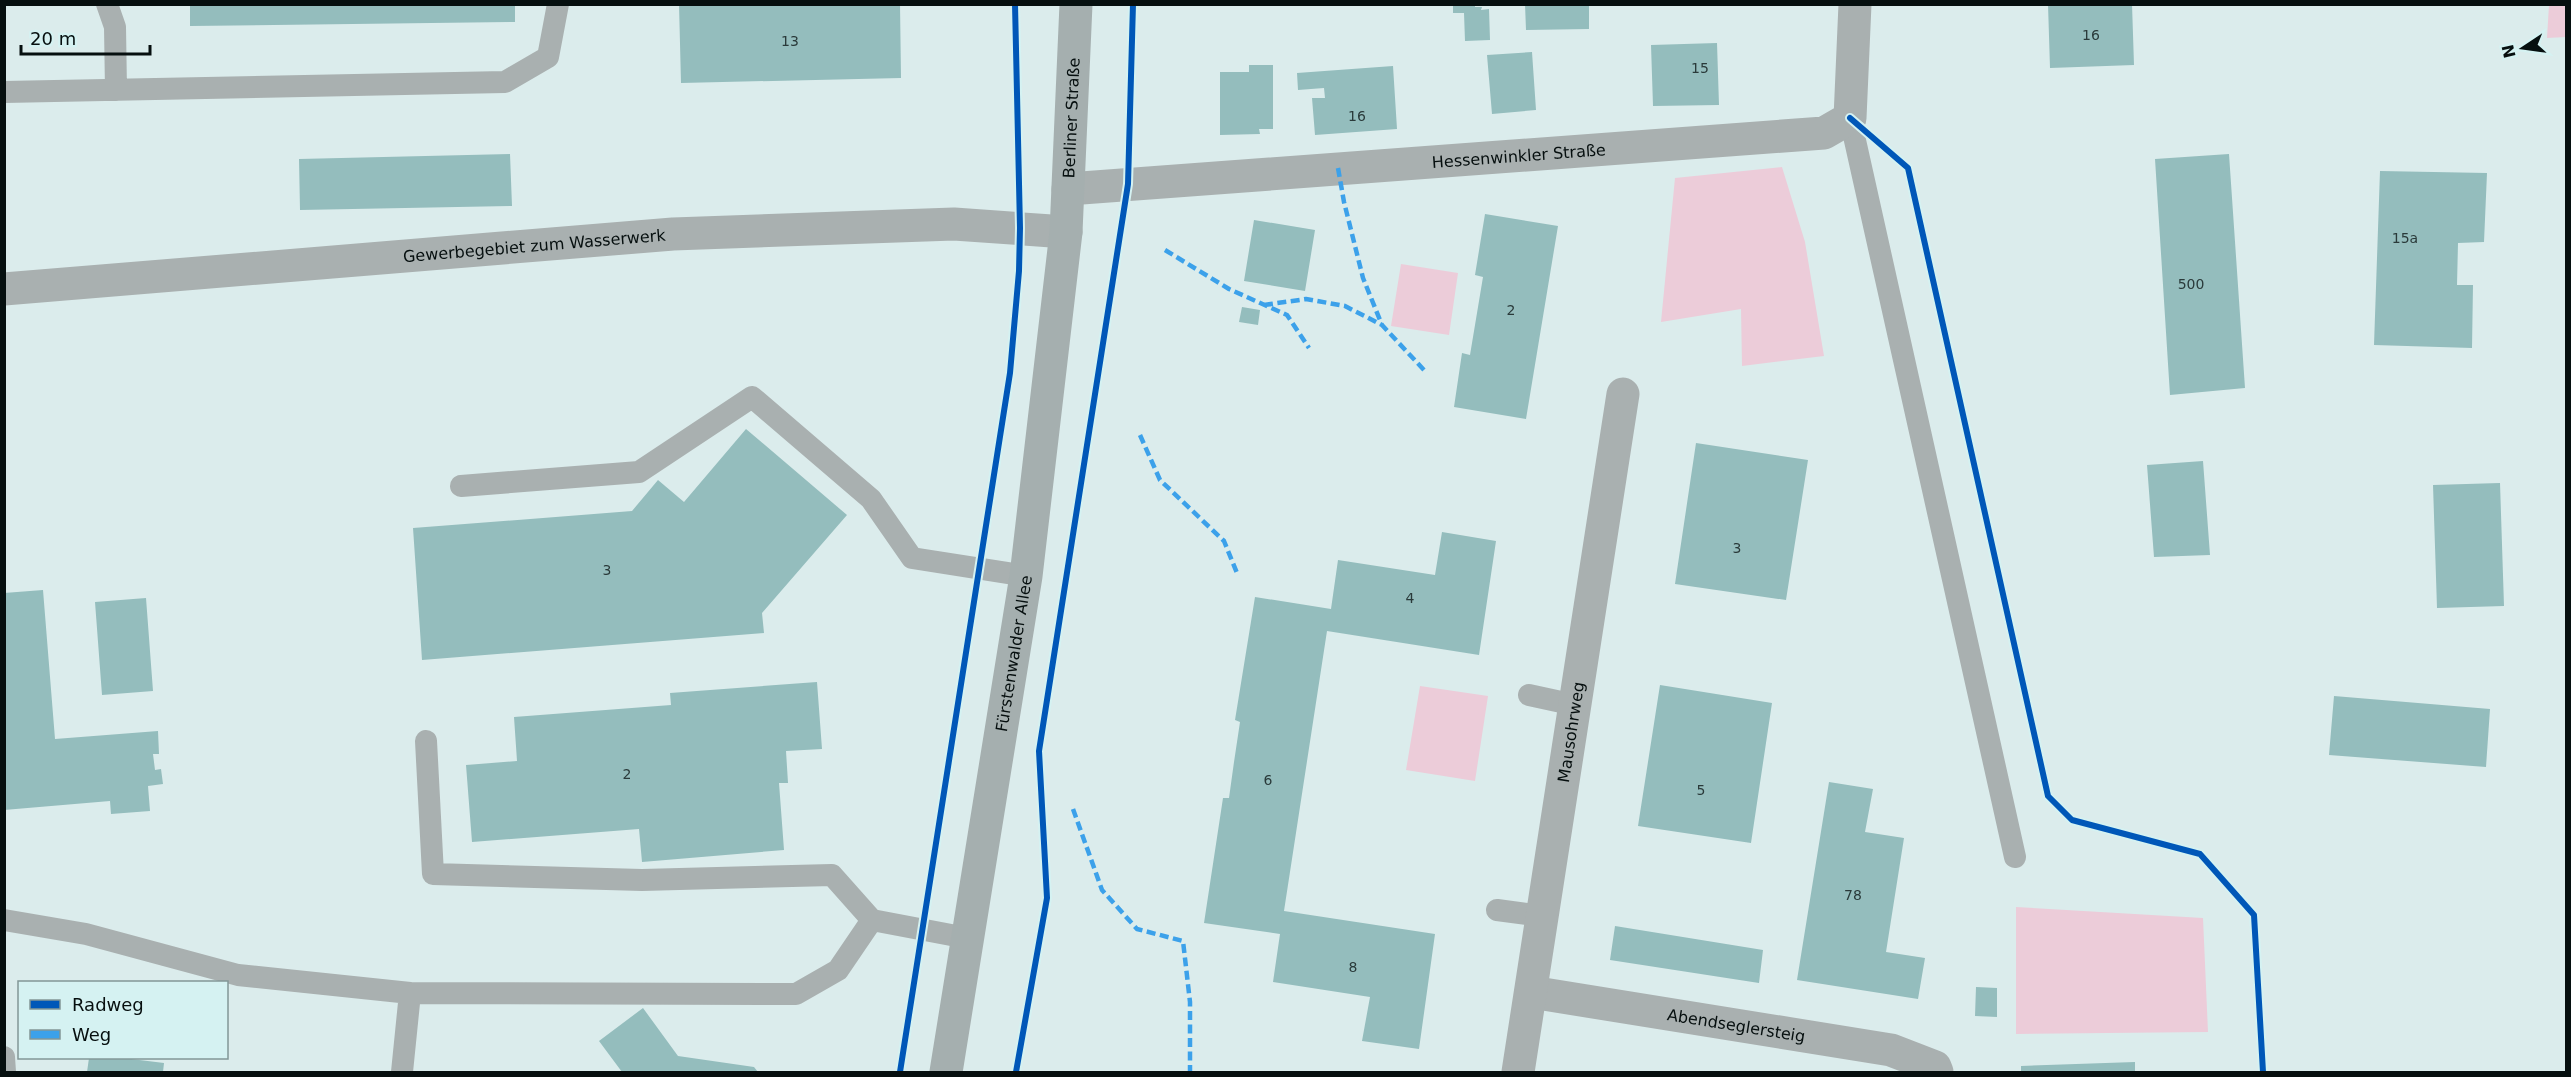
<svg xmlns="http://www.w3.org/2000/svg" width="2571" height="1077" viewBox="0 0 2571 1077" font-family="'DejaVu Sans',sans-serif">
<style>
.green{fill:#ecccd9}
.building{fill:#94bdbd}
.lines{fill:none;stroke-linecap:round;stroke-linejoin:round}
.service{stroke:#a9b0b0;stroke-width:22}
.minor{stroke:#a9b0b0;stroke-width:33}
.secondary{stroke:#a5afaf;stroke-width:33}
.quiet{stroke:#3ca1ea;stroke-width:4.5;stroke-dasharray:9 4.5;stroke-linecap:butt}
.cycleway-casing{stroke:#d5f2f2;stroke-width:10}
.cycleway{stroke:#0057b8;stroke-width:6}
.labels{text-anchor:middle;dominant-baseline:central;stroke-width:4.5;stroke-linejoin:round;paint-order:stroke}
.number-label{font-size:14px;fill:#2a3a3a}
.street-label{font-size:16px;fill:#060f0f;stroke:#d5f2f2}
</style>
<rect width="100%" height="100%" fill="#dbecec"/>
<path class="green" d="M 2549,5 L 2566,5 L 2566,37 L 2547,38 Z
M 1782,167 L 1805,242 L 1824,356 L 1742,366 L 1741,309 L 1661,322 L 1675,178 Z
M 1401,264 L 1458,273 L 1449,335 L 1391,326 Z
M 1420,686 L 1488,696 L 1475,781 L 1406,770 Z
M 2016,907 L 2203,918 L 2208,1032 L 2016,1034 Z"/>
<path class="building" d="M 190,4 L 515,4 L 515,22 L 190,26 Z
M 679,4 L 900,4 L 901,78 L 681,83 Z
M 1453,4 L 1475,4 L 1475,7 L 1482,7 L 1481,10 L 1489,9 L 1490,40 L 1465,41 L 1464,13 L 1453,13 Z
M 1525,4 L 1589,4 L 1589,29 L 1526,30 Z
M 2048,4 L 2132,4 L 2134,65 L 2050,68 Z
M 1717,43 L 1719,105 L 1653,106 L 1651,45 Z
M 1532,52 L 1536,110 L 1492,114 L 1487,55 Z
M 1249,65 L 1273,65 L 1273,129 L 1259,129 L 1260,134 L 1220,135 L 1220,72 L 1249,72 Z
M 1393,66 L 1397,129 L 1315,135 L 1312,98 L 1325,98 L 1324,88 L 1298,90 L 1297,73 Z
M 510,154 L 512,206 L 300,210 L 299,159 Z
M 2229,154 L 2245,388 L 2170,395 L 2155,159 Z
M 2380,171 L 2487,173 L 2484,242 L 2458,243 L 2457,285 L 2473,285 L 2472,348 L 2374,345 Z
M 1485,214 L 1558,226 L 1526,419 L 1454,407 L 1462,353 L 1470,355 L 1483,277 L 1475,275 Z
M 1254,220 L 1315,230 L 1305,291 L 1244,281 Z
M 1242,307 L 1260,310 L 1258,325 L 1239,322 Z
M 746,429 L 847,515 L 762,613 L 764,633 L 422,660 L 413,528 L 632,511 L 658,480 L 684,502 Z
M 1696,443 L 1808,460 L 1786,600 L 1675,584 Z
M 2203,461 L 2210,555 L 2154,557 L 2147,465 Z
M 2500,483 L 2504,606 L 2437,608 L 2433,485 Z
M 1442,532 L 1496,541 L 1479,655 L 1327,631 L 1284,911 L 1435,934 L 1419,1049 L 1362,1041 L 1370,997 L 1273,982 L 1280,934 L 1204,923 L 1223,798 L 1229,798 L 1234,762 L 1240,722 L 1235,720 L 1255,597 L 1331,609 L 1338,560 L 1435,575 Z
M 43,590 L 55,739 L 158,731 L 159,754 L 153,754 L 155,770 L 161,769 L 163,784 L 148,786 L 150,811 L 111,814 L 110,801 L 4,810 L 4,593 Z
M 146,598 L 153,691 L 102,695 L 95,602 Z
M 817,682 L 822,749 L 786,751 L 788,783 L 779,783 L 784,850 L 642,862 L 639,829 L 472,842 L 466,765 L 517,761 L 514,717 L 671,705 L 670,693 Z
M 1660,685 L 1772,703 L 1751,843 L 1638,826 Z
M 2334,696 L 2490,709 L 2486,767 L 2329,755 Z
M 1829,782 L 1873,789 L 1865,832 L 1904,838 L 1886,952 L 1925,958 L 1918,999 L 1797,980 Z
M 1615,926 L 1763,950 L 1759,983 L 1610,960 Z
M 1976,987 L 1997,988 L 1997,1017 L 1975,1016 Z
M 643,1008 L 678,1056 L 754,1067 L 758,1072 L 622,1072 L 599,1041 Z
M 89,1058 L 123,1058 L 164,1063 L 163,1072 L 87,1072 Z
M 2135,1062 L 2135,1072 L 2021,1072 L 2021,1066 Z"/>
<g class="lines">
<path class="service" d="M 107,4 L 115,27 L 116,90
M 4,92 L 505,82 L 548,57 L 558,4
M 1850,118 L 2015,857
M 461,486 L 639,472 L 752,397 L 871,499 L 912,558 L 1026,576
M 1529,695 L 1575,705
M 426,741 L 433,874 L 642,880 L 832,875 L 872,920
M 1497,910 L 1542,916
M 4,920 L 86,934 L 238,975 L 410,993
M 4,1057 L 5,1072
M 402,1072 L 410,993 L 796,994 L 838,970 L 872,920 L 967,938"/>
<g class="minor">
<path id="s1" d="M 1068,189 L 1824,133 L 1850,118 L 1855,4"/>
<path id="s2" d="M 4,289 L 673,234 L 954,224 L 1066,232"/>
<path id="s3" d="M 1531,992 L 1891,1050 L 1935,1067 L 1937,1072"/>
<path id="s4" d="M 1518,1072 L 1623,394"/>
</g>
<path class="secondary" id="s5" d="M 946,1072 L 1026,576 L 1066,232 L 1076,4"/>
<path class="quiet" d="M 1338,168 L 1344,202 L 1363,278 L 1382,325 L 1424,370
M 1165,250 L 1229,289 L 1287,315 L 1309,348
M 1264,305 L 1306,299 L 1345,306 L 1382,325
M 1140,435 L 1160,480 L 1224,541 L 1237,573
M 1073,809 L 1102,890 L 1137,929 L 1183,941 L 1190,1002 L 1190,1072"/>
<g class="cycleway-casing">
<path id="cycleway" d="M 1850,118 L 1908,168 L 2048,796 L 2072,820 L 2200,854 L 2254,915 L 2263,1072
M 900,1072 L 1010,373 L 1019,271 L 1020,228 L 1015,4
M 1016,1072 L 1047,898 L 1039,751 L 1128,184 L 1133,4"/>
</g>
<use href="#cycleway" class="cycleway"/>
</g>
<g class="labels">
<g class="number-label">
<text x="2091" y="35">16</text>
<text x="790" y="41">13</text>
<text x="1700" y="68">15</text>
<text x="1357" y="116">16</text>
<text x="2405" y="238">15a</text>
<text x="2191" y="284">500</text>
<text x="1511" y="310">2</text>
<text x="1737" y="548">3</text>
<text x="607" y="570">3</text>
<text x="1410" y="598">4</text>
<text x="627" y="774">2</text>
<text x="1268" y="780">6</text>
<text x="1701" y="790">5</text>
<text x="1853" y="895">78</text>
<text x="1353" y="967">8</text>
</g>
<g class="street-label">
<text stroke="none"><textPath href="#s5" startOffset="963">Berliner Straße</textPath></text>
<text stroke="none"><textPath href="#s1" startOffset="452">Hessenwinkler Straße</textPath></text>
<text stroke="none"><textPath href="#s2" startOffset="532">Gewerbegebiet zum Wasserwerk</textPath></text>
<text stroke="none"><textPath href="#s5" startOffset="424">Fürstenwalder Allee</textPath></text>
<text stroke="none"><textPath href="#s4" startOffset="344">Mausohrweg</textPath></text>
<text stroke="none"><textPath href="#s3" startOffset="208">Abendseglersteig</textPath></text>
</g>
</g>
<rect width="2571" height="1077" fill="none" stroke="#060f0f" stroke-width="12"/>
<rect x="18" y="981" width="210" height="78" fill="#d5f2f2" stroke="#829797" stroke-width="1.5"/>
<rect x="30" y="1000" width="30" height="9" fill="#0057b8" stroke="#829797" stroke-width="1.5"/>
<text x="72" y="1011" font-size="18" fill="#060f0f">Radweg</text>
<rect x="30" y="1030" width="30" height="9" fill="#3ca1ea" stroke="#829797" stroke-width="1.5"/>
<text x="72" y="1041" font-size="18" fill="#060f0f">Weg</text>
<g transform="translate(2523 48) rotate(257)" stroke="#d5f2f2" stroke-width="4.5" paint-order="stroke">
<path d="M0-4.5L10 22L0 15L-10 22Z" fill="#060f0f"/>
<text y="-9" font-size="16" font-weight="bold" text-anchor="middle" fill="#060f0f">N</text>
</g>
<path d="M21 45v9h129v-9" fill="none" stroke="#060f0f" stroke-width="3"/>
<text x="30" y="45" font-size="18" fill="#060f0f" stroke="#d5f2f2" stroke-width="4.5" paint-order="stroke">20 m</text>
</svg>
